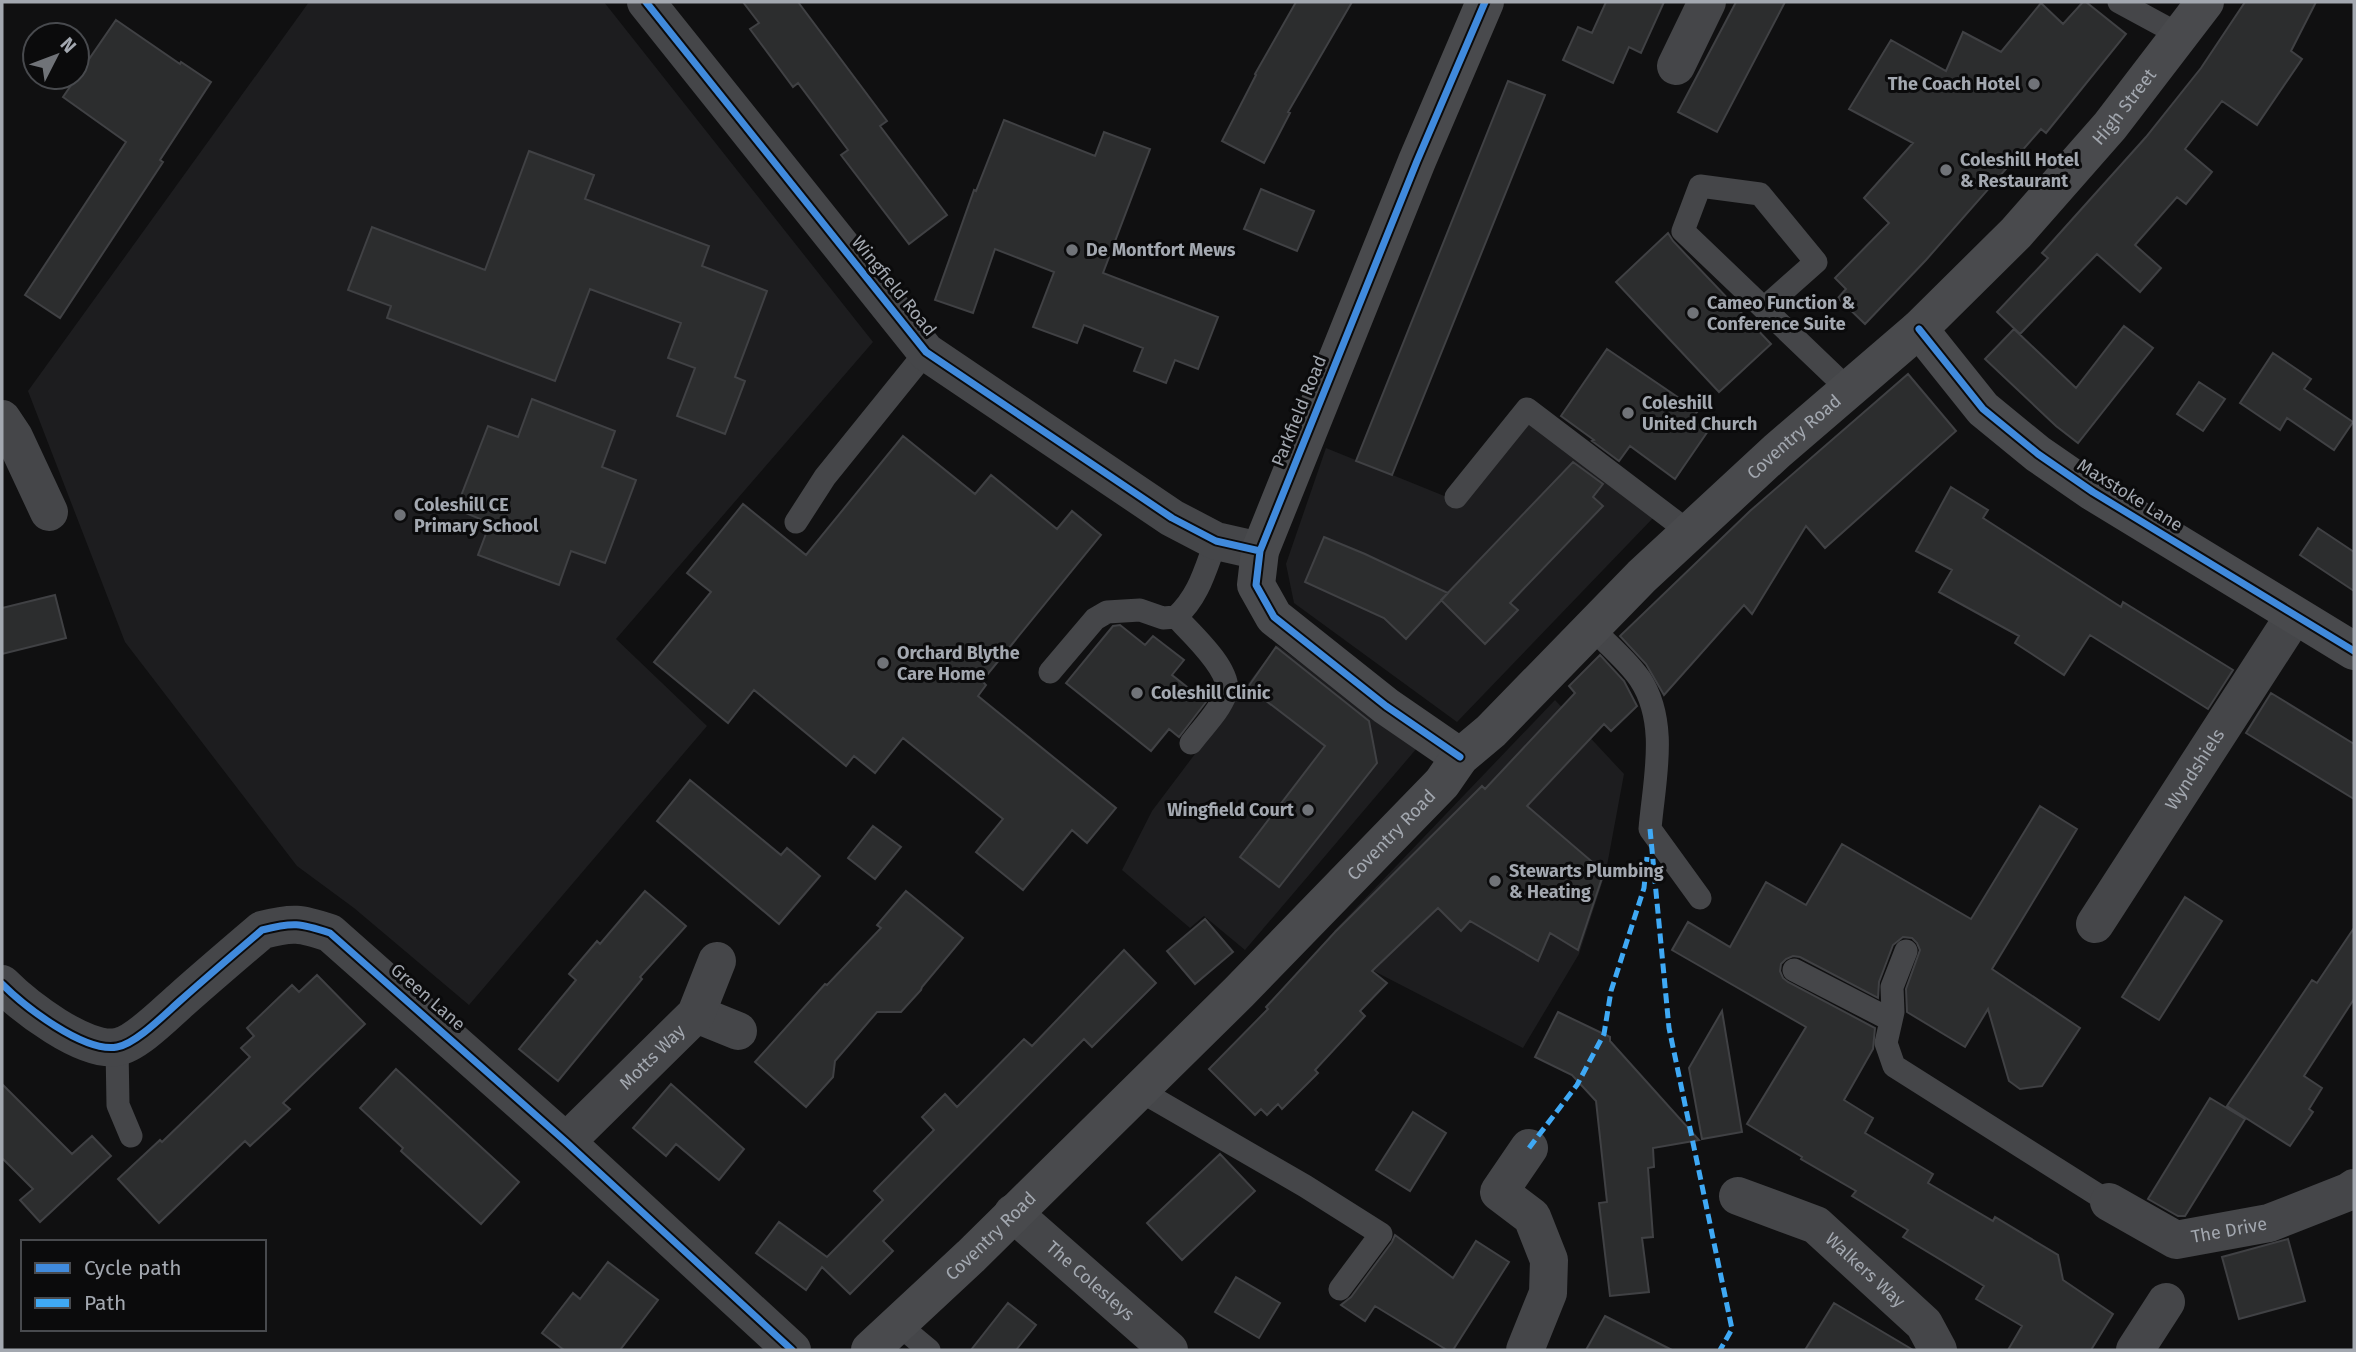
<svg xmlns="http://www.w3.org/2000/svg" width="2356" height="1352" viewBox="0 0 2356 1352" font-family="'Fira Sans',sans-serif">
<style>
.built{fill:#1d1d1f}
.building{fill:#2c2d2e;stroke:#404144;stroke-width:2}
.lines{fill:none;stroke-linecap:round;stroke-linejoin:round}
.lane{stroke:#454649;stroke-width:23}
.street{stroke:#454649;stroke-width:38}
.secondary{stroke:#494a4d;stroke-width:38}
.quiet{stroke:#3fa9f5;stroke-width:5;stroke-dasharray:10 5;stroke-linecap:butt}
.cycleway-casing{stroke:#0b0b0c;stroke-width:11}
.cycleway{stroke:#408adc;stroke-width:7}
.poi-dot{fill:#707378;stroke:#0b0b0c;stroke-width:2.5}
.labels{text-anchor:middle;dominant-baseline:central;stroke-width:6;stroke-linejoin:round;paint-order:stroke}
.poi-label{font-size:18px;font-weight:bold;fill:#a3a8b0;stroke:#0b0b0c;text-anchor:start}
.street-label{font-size:18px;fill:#a3a8b0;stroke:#0b0b0c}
</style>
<rect width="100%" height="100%" fill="#101011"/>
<path class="built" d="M 309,2 L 604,2 L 873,342 L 616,639 L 707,726 L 469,1005 L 354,908 L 297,866 L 125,642 L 28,391 Z
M 1517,413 L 1653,518 L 1457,722 L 1294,603 L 1286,564 L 1326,448 L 1464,504 Z
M 1277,645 L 1417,748 L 1245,950 L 1204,916 L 1190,928 L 1122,870 L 1152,811 Z
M 1555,700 L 1624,774 L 1606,871 L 1579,954 L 1523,1048 L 1372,970 L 1334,931 Z"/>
<path class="building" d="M 743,2 L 798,2 L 887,121 L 880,126 L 947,215 L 909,244 L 841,155 L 848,150 L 798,83 L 793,87 L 750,29 L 759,23 Z
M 1296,2 L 1352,2 L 1288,112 L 1290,113 L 1264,163 L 1222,141 L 1256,75 L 1255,74 Z
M 1606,2 L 1664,2 L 1641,53 L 1629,47 L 1613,83 L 1563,60 L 1578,27 L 1592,33 Z
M 1736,2 L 1785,2 L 1717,132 L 1678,112 Z
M 2083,2 L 2086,2 L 2126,34 L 2046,133 L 2041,129 L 1926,260 L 1865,324 L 1838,298 L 1846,289 L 1835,278 L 1889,223 L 1864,198 L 1913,143 L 1849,109 L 1891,40 L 1946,71 L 1963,32 L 2001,52 L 2041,3 L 2063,24 Z
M 2245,2 L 2316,2 L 2291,51 L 2302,59 L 2257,125 L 2222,101 L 2185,149 L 2212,172 L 2186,204 L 2177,197 L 2135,245 L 2161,268 L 2140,292 L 2097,254 L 2020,334 L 1997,312 L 2048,258 L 2042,253 L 2146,137 L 2201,68 Z
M 116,20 L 180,64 L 181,62 L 211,82 L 160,160 L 163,162 L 60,318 L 25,295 L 126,142 L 63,97 Z
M 1508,81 L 1545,95 L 1392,475 L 1356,461 Z
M 1004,120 L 1095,156 L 1104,132 L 1150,149 L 1103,273 L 1218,317 L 1198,369 L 1175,360 L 1166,383 L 1134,371 L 1143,348 L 1084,325 L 1077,343 L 1033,327 L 1054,272 L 995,249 L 973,313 L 935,300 L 974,190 L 976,191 Z
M 529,151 L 594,175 L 585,199 L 709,246 L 702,266 L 767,291 L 735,377 L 745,381 L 725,434 L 677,416 L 695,368 L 668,358 L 681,323 L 590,289 L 555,381 L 387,318 L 391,306 L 348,290 L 372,227 L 485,270 Z
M 1261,189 L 1314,211 L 1297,251 L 1244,229 Z
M 1668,233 L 1673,241 L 1771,344 L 1719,392 L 1616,282 Z
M 2124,326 L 2153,348 L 2078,443 L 2056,426 L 1985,359 L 2014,329 L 2076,388 Z
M 1607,349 L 1698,411 L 1691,419 L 1708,431 L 1675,479 L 1630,446 L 1619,461 L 1592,441 L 1594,440 L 1561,416 Z
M 2273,353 L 2311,379 L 2304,389 L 2353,422 L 2334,450 L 2287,418 L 2280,430 L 2240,403 Z
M 1908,374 L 1956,431 L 1825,548 L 1806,526 L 1752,614 L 1744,605 L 1664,695 L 1646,664 L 1620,636 L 1750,511 Z
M 2199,382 L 2225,399 L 2203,431 L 2177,414 Z
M 532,399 L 615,431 L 602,467 L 636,480 L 605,563 L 571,551 L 559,585 L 478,555 L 490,523 L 456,509 L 488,426 L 518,437 Z
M 903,436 L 975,494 L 991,475 L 1057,529 L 1072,511 L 1101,535 L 982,681 L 986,685 L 978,696 L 1116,808 L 1087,843 L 1072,830 L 1023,890 L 976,852 L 1003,819 L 903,738 L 875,773 L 854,756 L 846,766 L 754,690 L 728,723 L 654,662 L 711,592 L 687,573 L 743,504 L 806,555 Z
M 1573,462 L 1603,484 L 1593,497 L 1603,506 L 1510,603 L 1518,610 L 1485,644 L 1441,600 Z
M 1951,487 L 1988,510 L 1983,518 L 2062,569 L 2121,607 L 2123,602 L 2233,670 L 2208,709 L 2090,635 L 2064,675 L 2015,643 L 2019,636 L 1939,592 L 1952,570 L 1916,551 Z
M 2318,528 L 2354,552 L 2354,591 L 2300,555 Z
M 1324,537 L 1365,554 L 1448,593 L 1406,639 L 1384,618 L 1305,582 Z
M 55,595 L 66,638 L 2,654 L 2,608 Z
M 1120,625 L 1145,645 L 1153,636 L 1184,660 L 1172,675 L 1206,702 L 1179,737 L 1169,729 L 1151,751 L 1066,683 L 1113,626 Z
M 1276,647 L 1369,721 L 1377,763 L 1279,887 L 1240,857 L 1325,746 L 1248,687 Z
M 1600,655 L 1624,681 L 1637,706 L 1611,731 L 1604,724 L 1527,806 L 1604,872 L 1578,950 L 1550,933 L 1538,961 L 1470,921 L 1461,931 L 1438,908 L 1372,971 L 1387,983 L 1360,1011 L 1365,1016 L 1315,1070 L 1318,1073 L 1282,1109 L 1278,1104 L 1267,1115 L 1261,1109 L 1255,1115 L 1209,1069 L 1268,1009 L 1266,1007 L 1335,932 L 1482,786 L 1485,789 L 1575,693 L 1569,686 Z
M 2271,693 L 2354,744 L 2354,799 L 2246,733 Z
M 690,780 L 781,855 L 787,848 L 820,876 L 779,924 L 657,821 Z
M 2040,806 L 2077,829 L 1992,969 L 2080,1028 L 2042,1086 L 2020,1089 L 2009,1081 L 1988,1009 L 1965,1047 L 1907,1012 L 1906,989 L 1920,950 L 1917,943 L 1912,938 L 1903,937 L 1893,945 L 1879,982 L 1878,998 L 1800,957 L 1793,956 L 1786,959 L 1781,964 L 1780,971 L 1783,978 L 1788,982 L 1875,1028 L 1873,1049 L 1844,1100 L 1873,1118 L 1865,1133 L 1933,1174 L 1928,1183 L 1993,1221 L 1995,1217 L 2058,1255 L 2063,1280 L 2113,1314 L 2091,1350 L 2008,1350 L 2022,1326 L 1976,1299 L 1984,1286 L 1903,1237 L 1908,1230 L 1852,1196 L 1856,1191 L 1801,1159 L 1802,1157 L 1747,1124 L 1806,1027 L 1672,950 L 1688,922 L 1730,947 L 1766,882 L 1806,905 L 1842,844 L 1971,919 Z
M 873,826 L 901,847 L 875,879 L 848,858 Z
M 645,891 L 686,926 L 640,977 L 642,979 L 558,1081 L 519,1049 L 576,980 L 569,974 L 597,941 L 600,944 Z
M 906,891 L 963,938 L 922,987 L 921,990 L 901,1012 L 877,1012 L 835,1061 L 833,1077 L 806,1107 L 755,1062 L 825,984 L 827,985 L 881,928 L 877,925 Z
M 2185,897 L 2222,921 L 2159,1020 L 2122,997 Z
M 1205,919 L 1233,952 L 1195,984 L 1167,951 Z
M 2354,928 L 2354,999 L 2304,1076 L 2322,1088 L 2309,1109 L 2313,1112 L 2290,1146 L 2227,1106 L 2312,980 L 2317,983 Z
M 1124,950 L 1156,983 L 1092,1047 L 1084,1039 L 883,1241 L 893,1251 L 850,1294 L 822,1267 L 806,1290 L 756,1253 L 779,1222 L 827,1257 L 883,1200 L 874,1191 L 934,1130 L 922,1117 L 945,1094 L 957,1107 L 1024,1039 L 1032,1046 Z
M 317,975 L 365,1024 L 283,1103 L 290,1109 L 250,1146 L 245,1141 L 159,1223 L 118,1179 L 160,1140 L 162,1142 L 250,1057 L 241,1048 L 254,1036 L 247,1028 L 292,985 L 299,992 Z
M 1722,1011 L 1742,1132 L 1702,1139 L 1689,1068 Z
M 1558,1012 L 1610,1037 L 1610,1041 L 1699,1140 L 1653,1148 L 1654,1167 L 1648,1168 L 1653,1237 L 1642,1238 L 1649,1292 L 1610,1296 L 1599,1203 L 1607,1202 L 1596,1101 L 1572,1075 L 1535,1057 Z
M 396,1069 L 519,1182 L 481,1224 L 401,1151 L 403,1148 L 360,1108 Z
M 2,1084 L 72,1154 L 92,1136 L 111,1156 L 40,1222 L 20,1200 L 33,1189 L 2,1158 Z
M 671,1084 L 744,1149 L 719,1180 L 676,1144 L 666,1156 L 633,1128 Z
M 2210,1098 L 2245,1119 L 2185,1216 L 2178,1216 L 2148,1199 Z
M 1413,1112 L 1446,1133 L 1410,1191 L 1376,1170 Z
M 1220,1154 L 1255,1191 L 1182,1260 L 1147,1223 Z
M 1395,1235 L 1453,1278 L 1476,1241 L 1509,1262 L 1453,1350 L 1447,1350 L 1375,1306 L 1365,1321 L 1341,1305 L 1351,1297 L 1392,1242 Z
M 2288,1239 L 2305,1301 L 2239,1319 L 2222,1257 Z
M 608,1262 L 658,1300 L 620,1350 L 564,1350 L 542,1333 L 573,1293 L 580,1299 Z
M 1236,1277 L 1280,1303 L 1259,1338 L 1215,1312 Z
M 1008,1303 L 1036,1325 L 1016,1350 L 971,1350 Z
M 1834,1303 L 1913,1350 L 1805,1350 Z
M 1605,1316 L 1672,1350 L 1586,1350 Z"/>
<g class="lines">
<path class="lane" d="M 2119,2 L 2180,35
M 1764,308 L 1816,262 L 1760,194 L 1700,186 L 1683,231 L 1849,390
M 1456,497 L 1527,409 L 1689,532
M 796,522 L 825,477 L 926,352
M 1176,617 C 1190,632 1233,671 1226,693 C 1220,711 1202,728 1191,743
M 1591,627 C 1606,643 1628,661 1640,679 C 1669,723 1654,780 1650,829 L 1700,898
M 1050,672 L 1095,619 L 1107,612 L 1140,610 L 1163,618 L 1176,617 C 1199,596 1205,570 1216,541
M 1906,951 L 1892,987 L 1893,1012 L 1886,1043 L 1894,1066 L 2109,1202
M 1794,970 L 1891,1020
M 117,1047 L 118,1105 L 131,1136
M 1139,1090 L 1305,1186 L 1381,1234 L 1340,1289
M 899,1325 L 929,1350"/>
<g class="street">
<path d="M 646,2 L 926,352 L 1172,518 L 1216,541 L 1260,551"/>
<path d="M 1676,66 L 1707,2"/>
<path d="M 2,419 L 14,437 L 49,512"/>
<path id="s1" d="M 2095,924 L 2294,616"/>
<path d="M 2,984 C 24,1006 84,1053 117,1047 C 136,1044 166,1013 181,1000 C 208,976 235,953 262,930 C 293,922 300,923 330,933 L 566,1142 L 792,1350"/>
<path d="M 696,1014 L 738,1031"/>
<path id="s2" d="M 566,1142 L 696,1014 L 717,961"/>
<path id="s3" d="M 1738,1196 L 1816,1225 L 1924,1324 L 1938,1350"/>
<path id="s4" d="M 2109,1202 L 2176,1240 L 2269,1223 L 2348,1192 L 2354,1188"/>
<path id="s5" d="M 1013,1213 L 1169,1350"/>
<path d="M 1525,1350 L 1548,1293 L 1549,1260 L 1532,1217 L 1499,1192 L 1529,1148"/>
<path d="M 2135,1350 L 2166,1302"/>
</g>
<g class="secondary">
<path d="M 1919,329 L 1983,409 L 2038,454 L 2093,492 L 2354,651"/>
<path d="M 1460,757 L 1386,706 L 1274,617 L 1256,585 L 1260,551 L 1417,161 L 1485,2"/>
<path id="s6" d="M 870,1350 L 971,1256 L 1239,992 L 1442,783 L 1460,757 L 1491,731 L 1642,576 L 1777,451 L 1919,329 L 2016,233 L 2110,126 L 2205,2"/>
</g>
<path class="quiet" d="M 1650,829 L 1669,1028 L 1732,1329 L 1720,1350
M 1529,1148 L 1577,1085 L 1604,1034 L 1611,991 L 1644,888 L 1647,857"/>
<g class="cycleway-casing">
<path id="cycleway" d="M 646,2 L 926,352 L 1172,518 L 1216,541 L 1260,551
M 1919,329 L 1983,409 L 2038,454 L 2093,492 L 2354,651
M 1460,757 L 1386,706 L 1274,617 L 1256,585 L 1260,551 L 1417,161 L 1485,2
M 2,984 C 24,1006 84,1053 117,1047 C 136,1044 166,1013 181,1000 C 208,976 235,953 262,930 C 293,922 300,923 330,933 L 566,1142 L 792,1350"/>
</g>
<use href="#cycleway" class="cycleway"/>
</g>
<g class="poi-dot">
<circle cx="2034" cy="84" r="7"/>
<circle cx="1946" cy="170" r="7"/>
<circle cx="1072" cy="250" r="7"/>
<circle cx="1693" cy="313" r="7"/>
<circle cx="1628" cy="413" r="7"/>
<circle cx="400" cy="515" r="7"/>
<circle cx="883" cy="663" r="7"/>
<circle cx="1137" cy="693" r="7"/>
<circle cx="1308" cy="810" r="7"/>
<circle cx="1495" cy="881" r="7"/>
</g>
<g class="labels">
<g class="poi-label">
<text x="2020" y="84" text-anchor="end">The Coach Hotel</text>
<text x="1960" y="160">Coleshill Hotel<tspan x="1960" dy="21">&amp; Restaurant</tspan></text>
<text x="1086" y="250">De Montfort Mews</text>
<text x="1707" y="303">Cameo Function &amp;<tspan x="1707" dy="21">Conference Suite</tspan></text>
<text x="1642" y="403">Coleshill<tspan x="1642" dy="21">United Church</tspan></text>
<text x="414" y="505">Coleshill CE<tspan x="414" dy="21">Primary School</tspan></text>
<text x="897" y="653">Orchard Blythe<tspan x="897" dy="21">Care Home</tspan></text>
<text x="1151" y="693">Coleshill Clinic</text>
<text x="1294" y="810" text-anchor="end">Wingfield Court</text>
<text x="1509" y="871">Stewarts Plumbing<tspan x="1509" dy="21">&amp; Heating</tspan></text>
</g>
<g class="street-label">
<text stroke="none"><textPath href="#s6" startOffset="1768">High Street</textPath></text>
<text transform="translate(894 286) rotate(51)">Wingfield Road</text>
<text transform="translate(1299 411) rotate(-68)">Parkfield Road</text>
<text stroke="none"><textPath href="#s6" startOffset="1300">Coventry Road</textPath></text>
<text transform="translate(2130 495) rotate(32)">Maxstoke Lane</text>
<text stroke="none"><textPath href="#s1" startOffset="184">Wyndshiels</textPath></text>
<text stroke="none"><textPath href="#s6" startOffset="733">Coventry Road</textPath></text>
<text transform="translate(428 997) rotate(41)">Green Lane</text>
<text stroke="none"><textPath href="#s2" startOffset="121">Motts Way</textPath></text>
<text stroke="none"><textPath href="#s4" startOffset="131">The Drive</textPath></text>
<text stroke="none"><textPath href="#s6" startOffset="166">Coventry Road</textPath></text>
<text stroke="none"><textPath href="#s3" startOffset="150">Walkers Way</textPath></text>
<text stroke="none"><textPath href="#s5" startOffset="103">The Colesleys</textPath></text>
</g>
</g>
<rect width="2356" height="1352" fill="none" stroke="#a3a8b0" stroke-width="7"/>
<rect x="21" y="1240" width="245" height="91" fill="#0b0b0c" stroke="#484a4e" stroke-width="2"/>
<rect x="35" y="1263" width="35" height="10" fill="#408adc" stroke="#484a4e" stroke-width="2"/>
<text x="84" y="1275" font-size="21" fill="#a3a8b0">Cycle path</text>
<rect x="35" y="1298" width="35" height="10" fill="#3fa9f5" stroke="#484a4e" stroke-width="2"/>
<text x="84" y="1310" font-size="21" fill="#a3a8b0">Path</text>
<g transform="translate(56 56) rotate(48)"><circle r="33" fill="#0b0b0c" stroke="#484a4e" stroke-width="2"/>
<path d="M0-5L12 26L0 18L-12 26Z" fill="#707378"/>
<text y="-10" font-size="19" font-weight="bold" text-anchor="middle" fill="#a3a8b0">N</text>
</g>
</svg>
